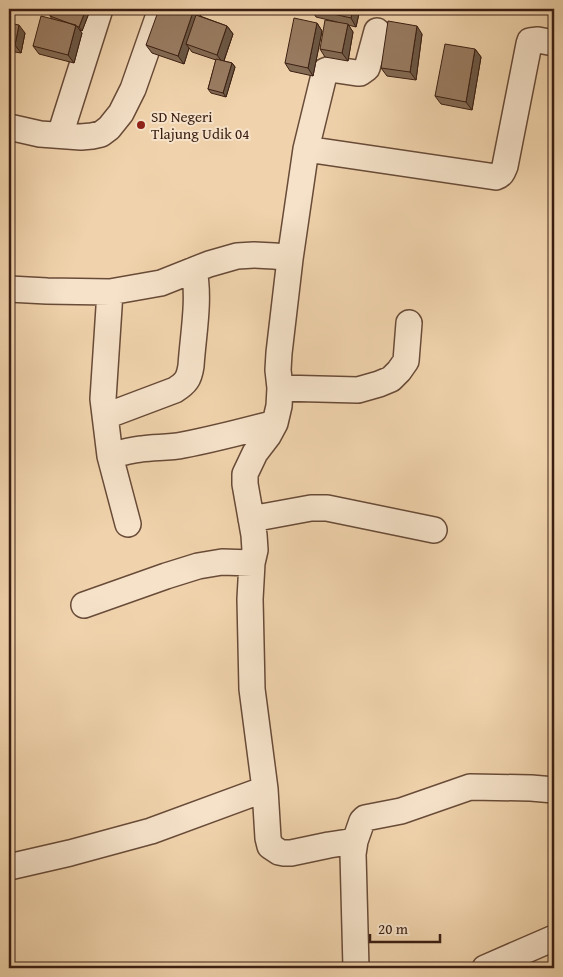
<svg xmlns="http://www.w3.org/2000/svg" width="563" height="977" viewBox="0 0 563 977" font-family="'Gentium Book Plus',serif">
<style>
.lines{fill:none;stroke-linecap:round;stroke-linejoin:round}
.minor-casing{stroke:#684b38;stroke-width:28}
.minor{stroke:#f5e2c9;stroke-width:25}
.wall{fill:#846b54;stroke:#3a1e12}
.shaded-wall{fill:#6b5745;stroke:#3a1e12}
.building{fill:#997c62;stroke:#3a1e12}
.poi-dot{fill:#8f2418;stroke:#f5e2c9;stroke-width:2}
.labels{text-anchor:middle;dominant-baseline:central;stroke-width:4;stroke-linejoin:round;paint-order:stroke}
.poi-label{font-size:15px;fill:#3a1e12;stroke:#f5e2c9;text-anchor:start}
</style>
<rect width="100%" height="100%" fill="#f0d3ac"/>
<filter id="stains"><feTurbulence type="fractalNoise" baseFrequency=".004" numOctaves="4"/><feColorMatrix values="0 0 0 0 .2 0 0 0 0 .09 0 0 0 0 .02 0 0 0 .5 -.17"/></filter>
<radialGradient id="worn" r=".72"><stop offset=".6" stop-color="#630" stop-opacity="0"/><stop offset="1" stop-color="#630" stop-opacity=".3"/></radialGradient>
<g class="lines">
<g class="minor-casing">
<path id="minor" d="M 9,127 L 40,134 L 81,137 L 92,136 L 101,134 L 109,128 L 121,113 L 133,89 L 161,9
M 60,135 L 100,9
M 306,149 L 496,177 C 502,175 503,171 505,166 L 529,44 L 530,41 L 538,40 L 554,43
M 290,259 L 306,149 L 325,71 L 330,69 L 357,73 L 360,73 L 367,68 L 377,31
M 9,289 L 47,291 L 110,292 L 161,283 L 209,264 L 237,256 L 254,255 L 274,256 L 284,257 L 290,259 L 279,353 L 278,370 L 280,388 L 279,406 L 275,423 L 268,436 L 255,453 L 245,474 L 245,484 L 254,535 L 255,550 L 252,563 L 250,599 L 252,689 L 265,789 L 268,838 L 270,846 L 279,852 L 284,853 L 291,853 L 329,845 L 355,841 L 353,854 L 356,968
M 110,292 L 103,399 L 110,456 L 128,524
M 280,388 L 358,390 L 379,384 L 391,379 L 399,371 L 406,361 L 409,323
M 106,416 L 175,390 C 186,383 189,379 191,366 C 193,335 200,300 194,270
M 110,456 C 120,453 130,450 141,449 C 155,447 169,448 183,445 C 214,439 245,431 275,423
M 251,519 L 311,508 L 327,508 L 434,530
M 84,605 L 166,576 L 198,566 L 222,562 L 252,563
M 355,841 L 362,821 L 365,818 L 401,811 L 470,787 L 531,788 L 554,790
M 9,867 L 70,853 L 151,831 L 265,789
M 485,968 L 554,938"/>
</g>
<use href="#minor" class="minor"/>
</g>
<path class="wall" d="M 53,9 L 86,9 L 89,13 L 82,31 L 79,30 L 82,33 L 74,63 L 39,54 L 33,46 L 52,19 L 50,16 Z
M 203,9 L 200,16 L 227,26 L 233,34 L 224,61 L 232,63 L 235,67 L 226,97 L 211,93 L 208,89 L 216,60 L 192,52 L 189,48 L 184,64 L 152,53 L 146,45 Z
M 311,9 L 360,9 L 356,27 L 348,25 L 353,32 L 348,61 L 325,57 L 320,49 L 337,22 L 316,17 Z
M 493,9 L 514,9 L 513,14 L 494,10 Z
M 9,23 L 25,33 L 21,53 L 9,51 Z
M 317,23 L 322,31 L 313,76 L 290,71 L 285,63 Z
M 422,34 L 416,80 L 387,76 L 381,68 Z
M 475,49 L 481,57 L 472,110 L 441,104 L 435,96 Z"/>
<path class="shaded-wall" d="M 86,9 L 89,13 L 82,31 L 79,27 Z
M 194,9 L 203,9 L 190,45 L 186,44 L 189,48 L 184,64 L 178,56 Z
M 353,9 L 360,9 L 356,27 L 351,18 Z
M 510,9 L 514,9 L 513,14 Z
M 317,23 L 322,31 L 313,76 L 308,68 Z
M 348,24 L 353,32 L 348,61 L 342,53 Z
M 19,25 L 25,33 L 21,53 L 15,45 Z
M 76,25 L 82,33 L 74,63 L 68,55 Z
M 227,26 L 233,34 L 223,63 L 217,55 Z
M 417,26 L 422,34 L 416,80 L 410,72 Z
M 475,49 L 481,57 L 472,110 L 466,102 Z
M 232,63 L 235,67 L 226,97 L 223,93 Z"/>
<path class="building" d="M 53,9 L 86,9 L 79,27 L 50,16 Z
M 159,9 L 194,9 L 178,56 L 146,45 Z
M 311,9 L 353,9 L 351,18 Z
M 196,15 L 227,26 L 217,55 L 186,44 Z
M 41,16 L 76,25 L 68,55 L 33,46 Z
M 294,18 L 317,23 L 308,68 L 285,63 Z
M 325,20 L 348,24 L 342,53 L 320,49 Z
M 388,21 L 417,26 L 410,72 L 381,68 Z
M 9,23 L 19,25 L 15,45 L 9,44 Z
M 445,44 L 475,49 L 466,102 L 435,96 Z
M 216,59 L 232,63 L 223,93 L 208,89 Z"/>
<circle class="poi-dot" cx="141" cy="125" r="5"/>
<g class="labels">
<g class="poi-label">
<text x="151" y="116">SD Negeri<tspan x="151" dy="17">Tlajung Udik 04</tspan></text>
</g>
</g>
<rect width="563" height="977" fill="none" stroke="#f0d3ac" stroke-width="30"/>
<rect x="10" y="10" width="543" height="957" fill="none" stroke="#3a1e12" stroke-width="2.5"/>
<rect x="15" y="15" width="533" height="947" fill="none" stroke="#3a1e12"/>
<path d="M370 934v8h70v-8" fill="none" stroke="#3a1e12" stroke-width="2.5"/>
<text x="378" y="934" font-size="15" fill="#3a1e12" stroke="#f5e2c9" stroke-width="4" paint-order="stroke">20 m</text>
<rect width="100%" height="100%" filter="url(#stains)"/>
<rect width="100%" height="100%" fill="url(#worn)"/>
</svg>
